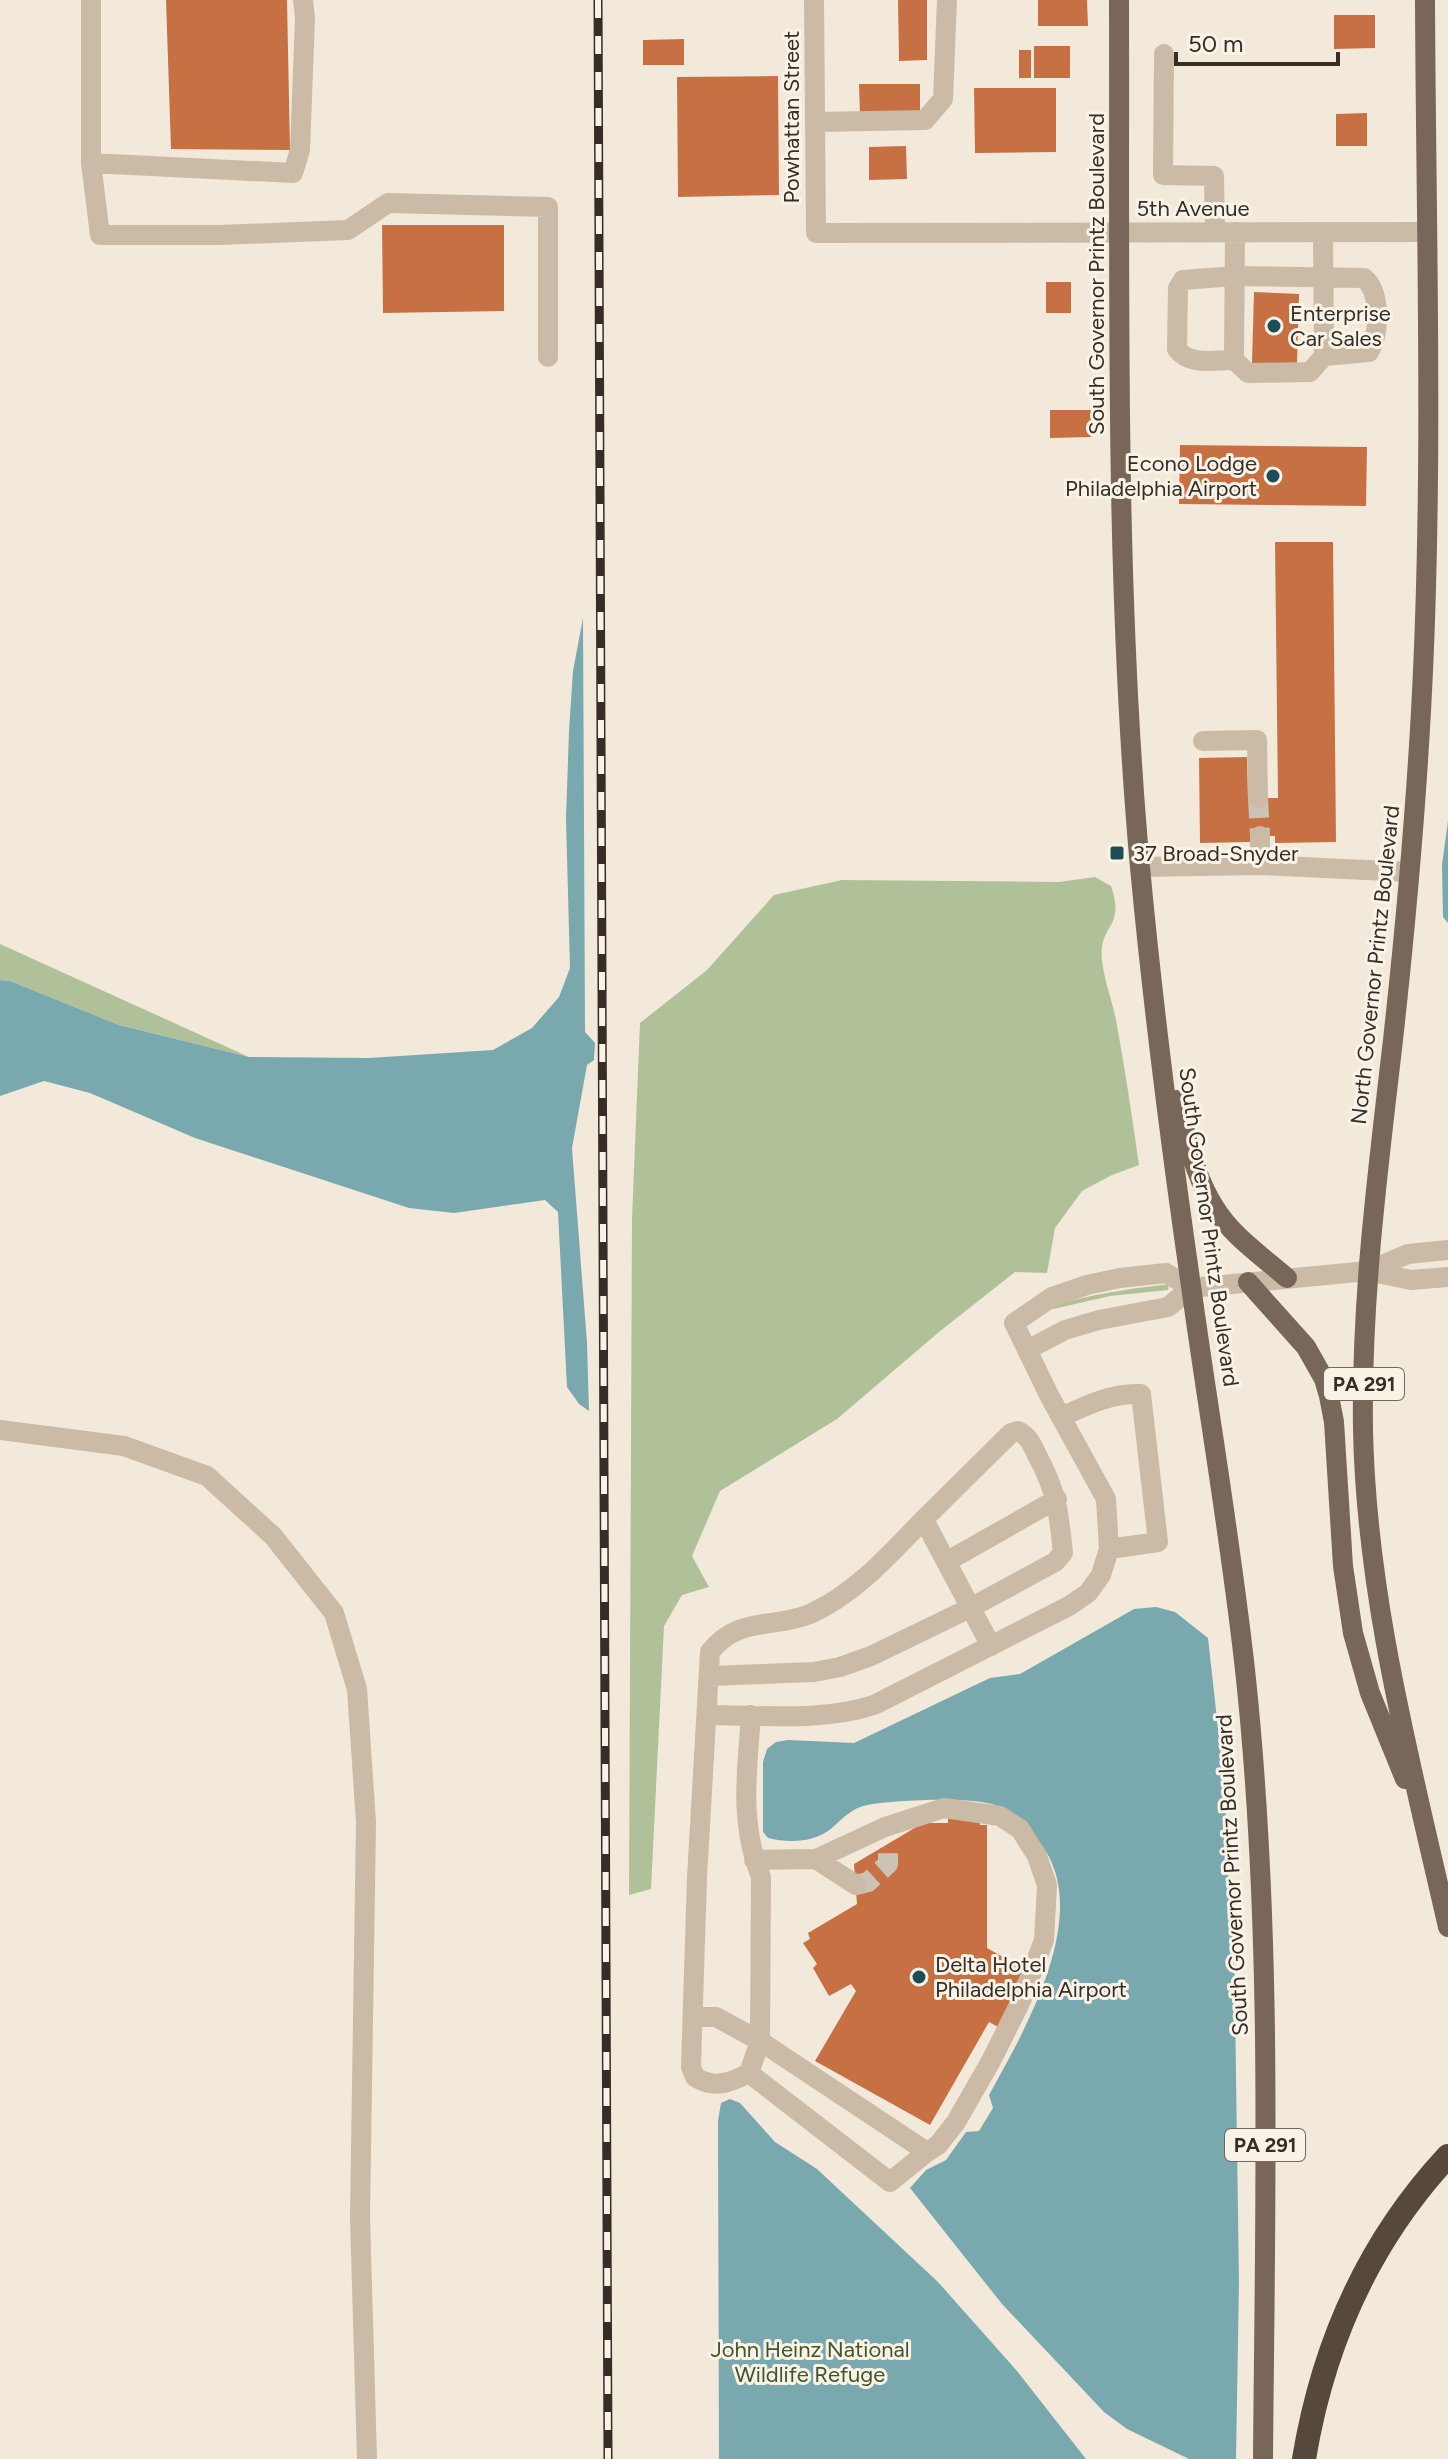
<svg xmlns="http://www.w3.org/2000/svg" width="1448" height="2459" viewBox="0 0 1448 2459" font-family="Figtree,sans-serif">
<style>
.green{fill:#b0c19a}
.water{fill:#79a8af}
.building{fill:#c77044}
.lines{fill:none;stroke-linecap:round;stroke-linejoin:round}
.minor-tunnel{stroke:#ccc3b7;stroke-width:20;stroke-dasharray:20 10;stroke-linecap:butt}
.minor{stroke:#cabaa6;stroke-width:20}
.major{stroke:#786658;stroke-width:20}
.highway{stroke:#57483e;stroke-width:24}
.rail-casing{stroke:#362d27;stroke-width:9}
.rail{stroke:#f9f3e7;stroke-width:6;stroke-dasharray:18;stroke-linecap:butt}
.poi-dot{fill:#1d4e58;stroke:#f9f3e7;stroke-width:3}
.labels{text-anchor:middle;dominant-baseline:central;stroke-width:6;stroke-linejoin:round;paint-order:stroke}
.shield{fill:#f9f3e7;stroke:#706861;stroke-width:2}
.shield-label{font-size:20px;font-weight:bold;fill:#362d27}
.street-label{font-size:22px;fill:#362d27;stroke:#f9f3e7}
.poi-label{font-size:22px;fill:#362d27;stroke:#f9f3e7;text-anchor:start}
.park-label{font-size:22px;fill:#41542b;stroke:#f9f3e7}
</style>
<rect width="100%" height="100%" fill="#f2e9db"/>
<path class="green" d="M 1095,877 L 1111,886 C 1126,929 1098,924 1102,960 C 1104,980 1112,1000 1116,1020 C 1125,1068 1132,1117 1139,1165 L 1112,1175 L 1082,1191 L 1055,1228 L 1047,1273 L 1015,1272 L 939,1332 L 837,1419 L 720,1491 L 692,1556 L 709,1587 L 682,1595 L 664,1626 L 651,1889 L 629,1895 L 632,1218 L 640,1023 L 707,970 L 774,895 L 842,880 L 1059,882 Z
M 0,944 L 249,1057 L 119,1025 L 10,981 L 0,980 Z
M 1169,1284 L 1168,1290 L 1110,1296 L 1053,1309 L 1053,1306 C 1091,1294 1129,1289 1169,1284 Z"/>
<path class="water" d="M 583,618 L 585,1032 L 595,1043 L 594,1060 L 587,1065 L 572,1148 L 587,1343 L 589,1411 L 579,1404 L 567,1387 L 558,1212 L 545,1200 L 454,1213 L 409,1208 L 195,1138 L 90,1093 L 44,1081 L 0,1096 L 0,980 L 10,981 L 119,1025 L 249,1057 L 369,1058 L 493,1050 L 532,1028 L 559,997 L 570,968 L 566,819 L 569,731 L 573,671 Z
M 1448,821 L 1448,923 L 1443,917 L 1442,865 Z
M 1156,1607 L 1175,1612 L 1208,1638 L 1225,1791 L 1227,1864 L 1234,1937 L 1239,2282 L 1236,2459 L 1189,2459 L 1127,2429 L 1104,2412 L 1002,2304 L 910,2188 L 926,2170 L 946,2160 L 966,2132 L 979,2131 L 993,2108 L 989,2095 C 1023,2033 1090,1920 1045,1850 C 1040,1842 1029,1835 1022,1829 C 1014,1822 1004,1809 995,1805 C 972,1796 892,1800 867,1805 C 852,1808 842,1819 832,1828 C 814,1843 789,1843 768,1838 L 763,1832 L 763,1762 L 767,1749 L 776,1742 L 788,1740 L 854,1743 L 990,1678 L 1020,1674 L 1134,1609 Z
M 730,2099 L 740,2103 L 775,2142 L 817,2169 L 938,2282 L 1017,2371 L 1086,2459 L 719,2459 L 718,2121 L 721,2103 Z"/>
<path class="building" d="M 166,0 L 287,0 L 290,150 L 171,149 Z
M 898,0 L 927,0 L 927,60 L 899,61 Z
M 1038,0 L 1087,0 L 1088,26 L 1038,26 Z
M 1334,15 L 1375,15 L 1375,48 L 1334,49 Z
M 684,39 L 684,65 L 643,65 L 643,40 Z
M 1034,46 L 1070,46 L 1070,78 L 1034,78 Z
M 1019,50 L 1031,50 L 1031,78 L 1019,78 Z
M 778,76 L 779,195 L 678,197 L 677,77 Z
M 859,84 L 920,84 L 920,114 L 860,115 Z
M 974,88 L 1056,88 L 1056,152 L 975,153 Z
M 1367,113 L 1367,146 L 1336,146 L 1336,114 Z
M 906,146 L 907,179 L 869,180 L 869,147 Z
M 382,225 L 504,225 L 504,311 L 383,313 Z
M 1046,282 L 1071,282 L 1071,313 L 1046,313 Z
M 1254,292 L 1299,294 L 1297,364 L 1252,363 Z
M 1050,410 L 1091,410 L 1091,437 L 1050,438 Z
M 1180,445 L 1367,447 L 1366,506 L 1179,504 Z
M 1275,542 L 1333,542 L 1336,842 L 1275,843 L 1275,836 L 1250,837 L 1250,842 L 1200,843 L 1199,758 L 1247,757 L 1248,798 L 1278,798 Z
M 948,1815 L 979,1815 L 980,1825 L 987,1825 L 987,1948 L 1024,1969 L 1011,1993 L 1019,1999 L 1002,2029 L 989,2022 L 930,2125 L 815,2061 L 856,1991 L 851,1984 L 829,1996 L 813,1968 L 817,1964 L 803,1943 L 810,1939 L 808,1933 L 857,1904 L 854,1864 L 923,1823 L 948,1823 Z"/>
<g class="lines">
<path class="minor-tunnel" d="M 1258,798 L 1260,836
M 856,1885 L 868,1882 L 888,1864 L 888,1844"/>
<path class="minor" d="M 91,0 L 91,163 L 100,235 L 219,235 L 348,230 L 388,203 L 548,207 L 548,357
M 814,0 L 816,233 L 1426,232
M 1164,54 L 1163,175 L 1214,176 L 1215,232
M 815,122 L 925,120 L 943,99 L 947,0
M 91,163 L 293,173 L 300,150 L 305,18 L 303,0
M 1235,232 L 1234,360 L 1248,373 L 1310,372 L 1324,356 L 1323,232
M 1234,360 C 1215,360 1189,366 1177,349 L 1178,288 L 1183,280 L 1235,276 L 1364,278 C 1381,292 1380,334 1369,352 L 1324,356
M 1203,741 L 1257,740 L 1258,798
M 1260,836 L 1260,865
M 1140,867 L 1260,865 L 1409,872
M 1368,1271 L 1411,1280 L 1448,1277
M 1191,1288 L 1368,1271 L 1408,1254 L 1448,1250
M 1027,1350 L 1065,1330 L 1099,1320 L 1168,1307 L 1191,1288
M 1061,1417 C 1087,1405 1111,1393 1141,1394 L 1158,1542 L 1109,1549
M 0,1430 L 124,1446 L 207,1476 L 273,1536 L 334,1613 L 357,1689 L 366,1822 L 360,2217 L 367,2459
M 924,1520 L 991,1646
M 946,1562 L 1057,1499
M 709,1676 L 814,1672 L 840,1667 L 871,1656 L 970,1608 L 1055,1562 L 1063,1553 C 1059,1513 1057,1492 1037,1455 C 1032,1445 1029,1436 1018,1431 L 1011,1433 C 982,1462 952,1491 923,1520 C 890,1554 855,1594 810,1614 C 773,1629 738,1616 710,1652 L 697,1877 L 691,2067 L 695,2077 C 714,2089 730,2083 749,2073 L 890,2182 L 927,2152 L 760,2041 L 761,1877 C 739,1823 747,1771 751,1715
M 707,1715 C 763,1715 821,1722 874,1705 L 1069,1606 L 1088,1593 L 1101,1575 L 1109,1549 L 1106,1499 L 1050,1397 L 1014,1323 L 1052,1297 L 1087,1285 L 1120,1278 L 1166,1273 L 1191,1288
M 816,1859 L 856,1885
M 754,1860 L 816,1859 L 885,1827 L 944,1808 L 1000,1816 L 1020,1829 L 1037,1856 L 1047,1885 L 1044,1940 L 1021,2001 L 991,2061 L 956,2122 L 938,2145 L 927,2152
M 693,2017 L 716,2017 L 760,2041 L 749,2073"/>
<path class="major" d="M 1119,0 C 1120,289 1114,579 1140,867 C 1153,1007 1171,1147 1191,1286 C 1209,1417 1232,1547 1246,1679 C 1273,1937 1265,2199 1263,2459
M 1425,0 C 1426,237 1434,474 1421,711 C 1415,821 1405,931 1393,1040 C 1378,1170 1361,1298 1363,1429 C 1366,1597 1411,1764 1448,1927
M 1176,1100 C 1187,1136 1194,1176 1215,1208 C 1232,1236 1262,1256 1287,1278
M 1248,1282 L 1306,1347 L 1324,1379 L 1329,1396 L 1334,1422 L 1343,1566 L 1353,1633 L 1370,1693 L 1405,1779"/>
<path class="highway" d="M 1304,2459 C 1323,2344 1368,2242 1448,2156"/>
<g class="rail-casing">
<path id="rail" d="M 598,0 L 608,2459"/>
</g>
<use href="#rail" class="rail"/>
</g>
<g class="poi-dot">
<circle cx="1274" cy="326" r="8"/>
<circle cx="1273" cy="476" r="8"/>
<rect x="1109" y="845" width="16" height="16" rx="4"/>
<circle cx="919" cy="1977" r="8"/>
</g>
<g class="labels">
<g class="shield">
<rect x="1324" y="1368" width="80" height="32" rx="6"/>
<rect x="1225" y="2129" width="80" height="32" rx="6"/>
</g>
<g class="shield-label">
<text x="1364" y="1384">PA 291</text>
<text x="1265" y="2145">PA 291</text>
</g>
<g class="street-label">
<text transform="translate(791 117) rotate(-90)">Powhattan Street</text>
<text x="1193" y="208">5th Avenue</text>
<text transform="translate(1096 274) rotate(-90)">South Governor Printz Boulevard</text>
<text transform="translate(1375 965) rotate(-84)">North Governor Printz Boulevard</text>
<text transform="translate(1209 1227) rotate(82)">South Governor Printz Boulevard</text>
<text transform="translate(1232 1875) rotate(-93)">South Governor Printz Boulevard</text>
</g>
<g class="poi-label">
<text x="1290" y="313">Enterprise<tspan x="1290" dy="25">Car Sales</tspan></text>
<text x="1257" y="463" text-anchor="end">Econo Lodge<tspan x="1257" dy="25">Philadelphia Airport</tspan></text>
<text x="1133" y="853">37 Broad-Snyder</text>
<text x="935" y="1964">Delta Hotel<tspan x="935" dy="25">Philadelphia Airport</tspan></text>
</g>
<g class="park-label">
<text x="810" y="2349">John Heinz National<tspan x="810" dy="25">Wildlife Refuge</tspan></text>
</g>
</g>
<path d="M1176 52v12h162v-12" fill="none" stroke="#362d27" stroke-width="4"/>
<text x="1188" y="52" font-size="24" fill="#362d27" stroke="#f9f3e7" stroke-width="6" paint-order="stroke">50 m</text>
</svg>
